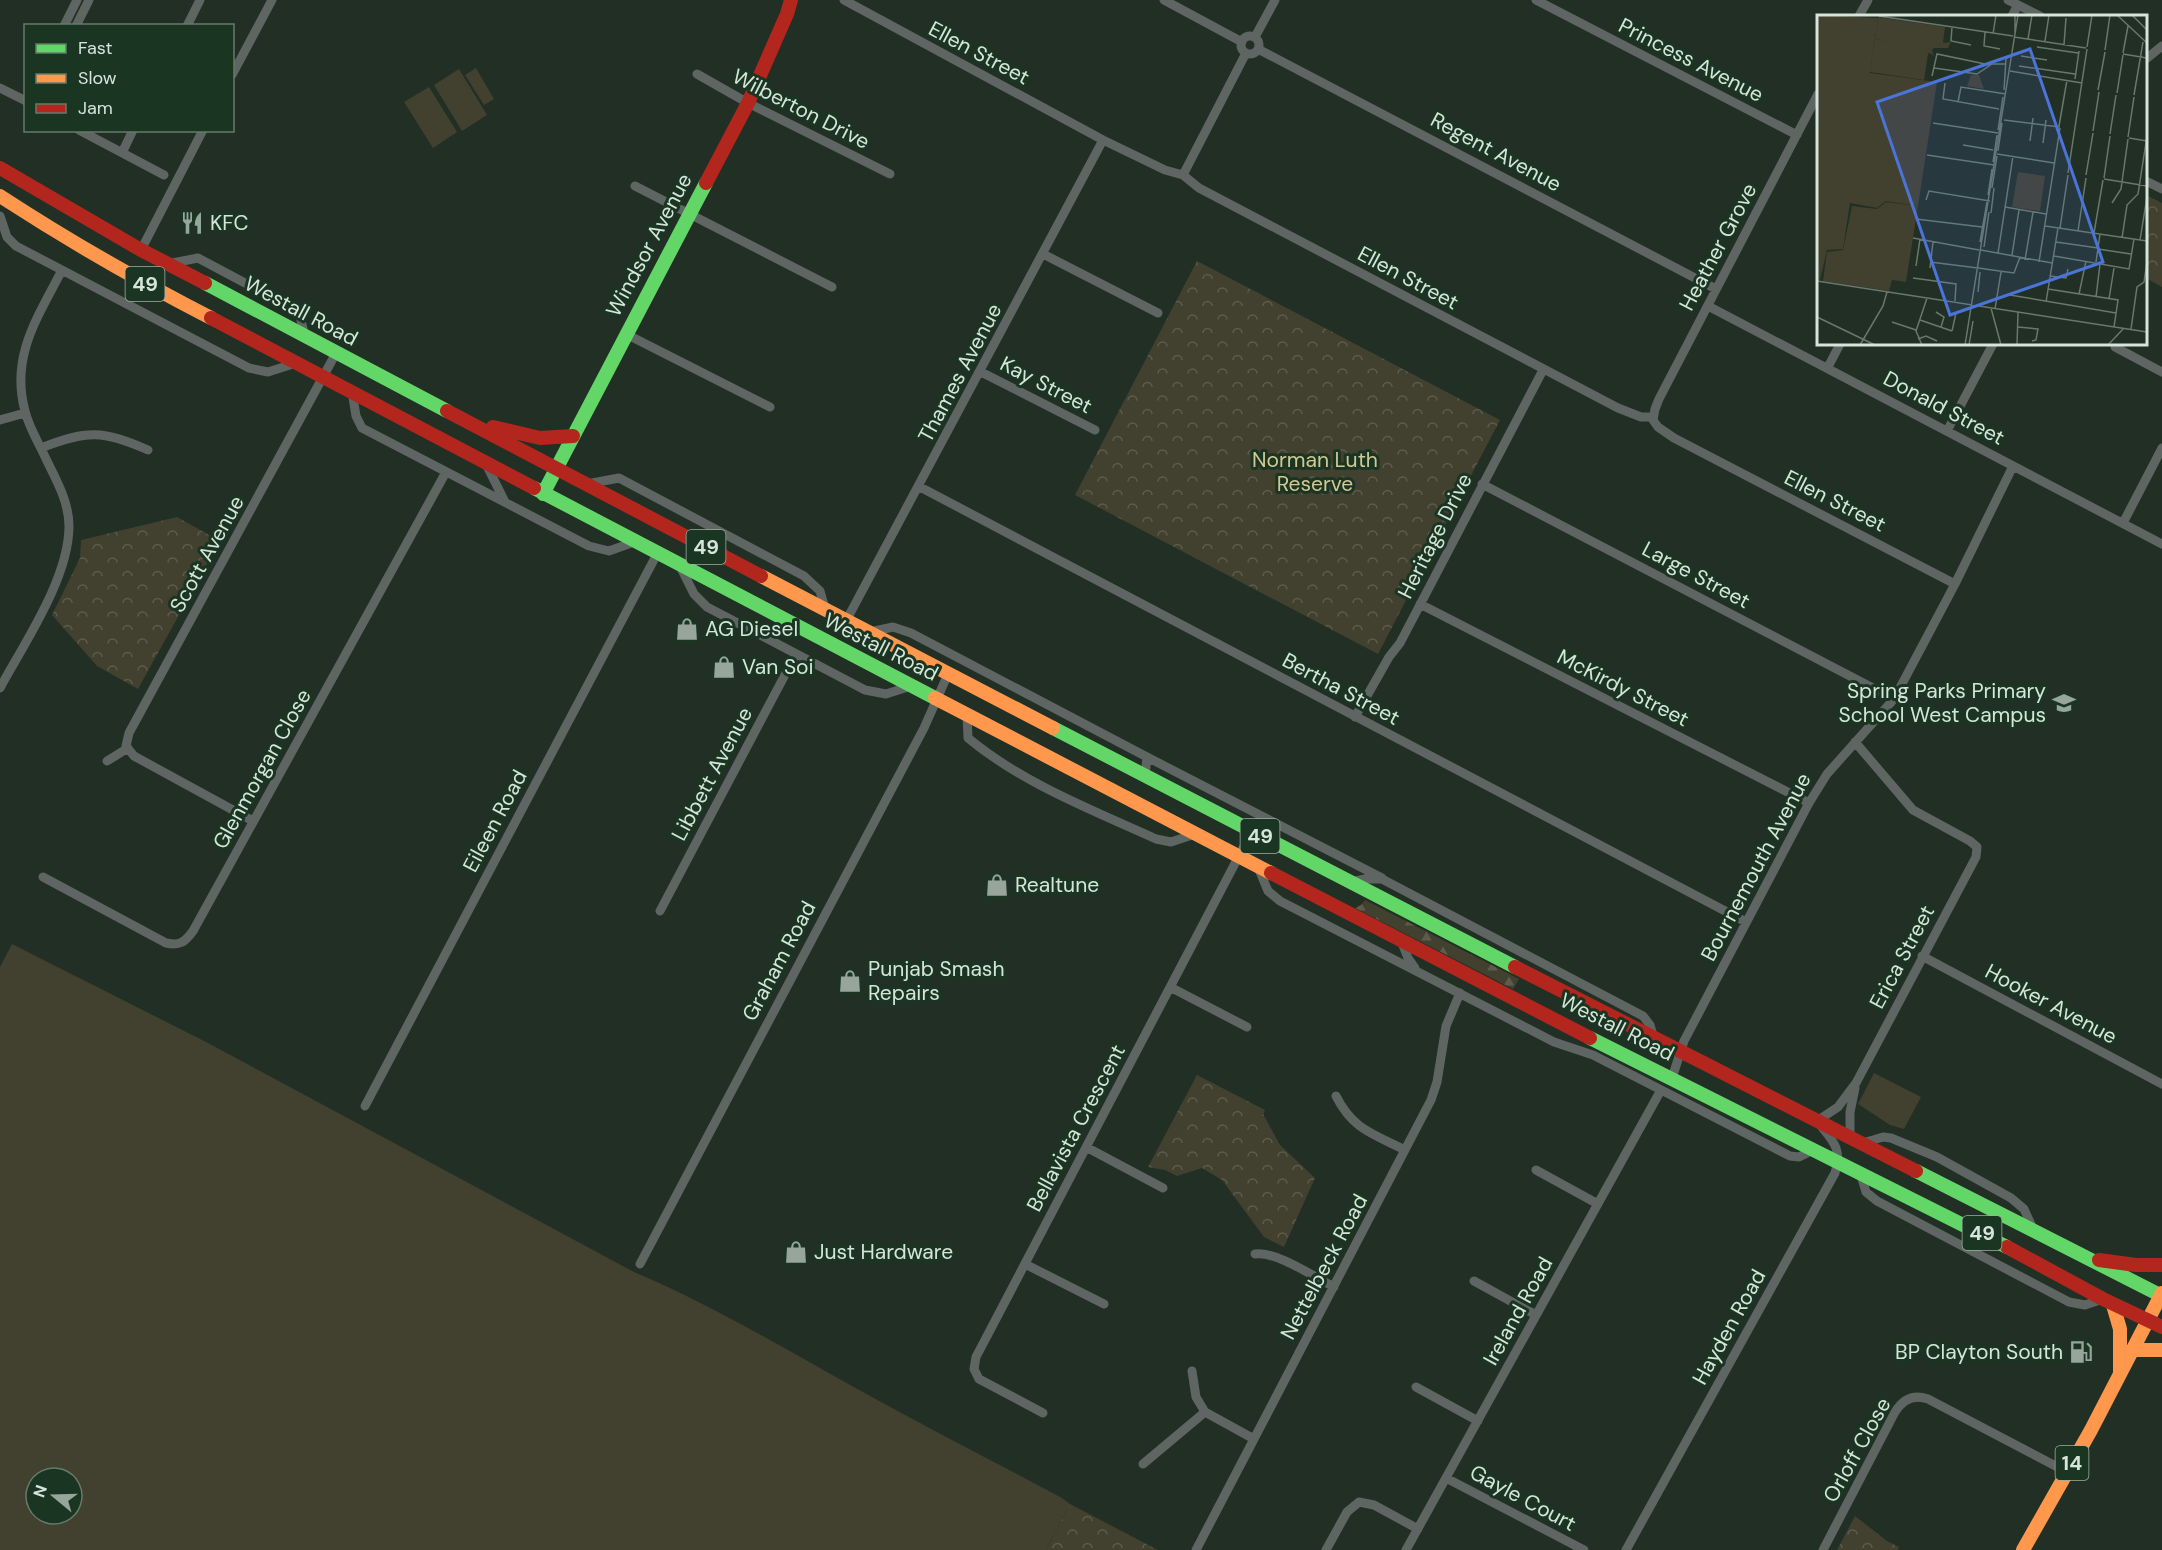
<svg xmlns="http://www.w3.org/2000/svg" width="2162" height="1550" viewBox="0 0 2162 1550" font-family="'DM Sans',sans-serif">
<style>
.grass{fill:#42402f;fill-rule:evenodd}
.forest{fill:url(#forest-firs)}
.park{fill:url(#park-crowns)}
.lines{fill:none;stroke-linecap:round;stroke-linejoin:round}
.street{stroke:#5e6562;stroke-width:9}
.fast{stroke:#63d668;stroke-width:14}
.slow{stroke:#ff974d;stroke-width:14}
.jam{stroke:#b3261e;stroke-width:14}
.labels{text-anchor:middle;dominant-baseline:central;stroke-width:6;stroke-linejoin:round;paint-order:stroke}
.shield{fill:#1b3523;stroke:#9eb0a2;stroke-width:1.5}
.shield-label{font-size:20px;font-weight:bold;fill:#d6e5d9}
.street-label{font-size:21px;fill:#d6e5d9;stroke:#1b3523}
.poi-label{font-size:21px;fill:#d6e5d9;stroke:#1b3523;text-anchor:start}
.park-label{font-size:21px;fill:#d3c893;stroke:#1b3523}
.inset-road{fill:none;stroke:#69786d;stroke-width:1.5}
.view{fill:#4b74d8;fill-opacity:0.15;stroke:#4b74d8;stroke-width:3}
.inset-edge{fill:none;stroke:#d6e5d9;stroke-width:3}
</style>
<defs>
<pattern id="forest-firs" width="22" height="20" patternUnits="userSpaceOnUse" patternTransform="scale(1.5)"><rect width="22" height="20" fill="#42402f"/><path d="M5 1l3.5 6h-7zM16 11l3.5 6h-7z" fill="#5d5b4d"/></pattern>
<pattern id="park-crowns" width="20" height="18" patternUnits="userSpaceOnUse" patternTransform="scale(1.5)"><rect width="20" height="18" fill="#42402f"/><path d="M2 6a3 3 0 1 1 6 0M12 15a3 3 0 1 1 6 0" fill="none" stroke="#5d5b4d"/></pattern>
</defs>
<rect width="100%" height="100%" fill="#212f25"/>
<path class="grass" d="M 476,68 L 494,99 L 484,105 L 465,75 Z
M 459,69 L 487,115 L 462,131 L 434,85 Z
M 429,87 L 457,132 L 433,148 L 404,102 Z
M 12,944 L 208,1043 L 634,1272 C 717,1307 793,1354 872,1397 C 935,1432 999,1464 1062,1498 L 1070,1504 L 1046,1550 L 0,1550 L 0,967 ZM 36,1478 L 72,1478 L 72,1514 L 36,1514 Z
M 1874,1073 L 1921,1097 L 1904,1129 L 1890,1125 L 1858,1104 Z"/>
<path class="forest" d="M 1365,900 L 1519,979 L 1513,989 L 1355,908 L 1361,905 Z"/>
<path class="park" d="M 2146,195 L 2162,203 L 2162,287 L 2146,278 Z
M 1197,261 L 1500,420 L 1378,654 L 1075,495 Z
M 177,517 L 220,541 L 138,689 L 97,666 L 52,615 L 80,558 L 81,540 Z
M 1197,1075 L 1265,1110 L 1263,1114 L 1280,1145 L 1315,1178 L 1284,1247 L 1264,1237 L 1222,1180 L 1202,1168 L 1177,1176 L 1165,1170 L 1148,1167 Z
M 1070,1504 L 1158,1550 L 1046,1550 Z
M 1855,1516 L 1887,1541 L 1899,1547 L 1898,1550 L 1837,1550 Z"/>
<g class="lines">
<path class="street" d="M 844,0 L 1103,140 L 1165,170 L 1183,175 L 1199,188 L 1618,408 L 1641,417 L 1653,417
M 1164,0 L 1242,42
M 1536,0 L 1797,135
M 2008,0 L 2040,16
M 1859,16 L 1868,0
M 2012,16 L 2018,5
M 64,26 L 77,0
M 76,26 L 89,0
M 187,26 L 200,0
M1241 45a9 9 0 1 1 18 0a9 9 0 1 1-18 0Z
M 1255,37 L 1275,0
M 1258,49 L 1716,289
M 2146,59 L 2162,46
M 697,74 L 748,103 L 890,174
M 232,75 L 272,0
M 0,88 L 26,101
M 1818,94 L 1659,399 L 1655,409 L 1653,420 L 1658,427 L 1674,438 L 1955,584
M 79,130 L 164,175
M 122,153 L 133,130
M 1183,175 L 1246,53
M 2146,181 L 2162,189
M 635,186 L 832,287
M 0,216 L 7,237 L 16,246 L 249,368 L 268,372 L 296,363
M 141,250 L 203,130
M 1043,254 L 1158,313
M 167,264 L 198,258 L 294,309 L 300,316 L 305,337
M 1708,306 L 2162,544
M 626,334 L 770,407
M 2115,347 L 2162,372
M 1828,367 L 1840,344
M 981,372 L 1095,430
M 352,391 L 356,416 L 362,428 L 589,546 L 609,551 L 634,542
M 0,420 L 25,413
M 1947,431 L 1993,344
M 41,448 C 87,430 103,430 148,450
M 486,464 L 505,502
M 587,484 L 619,478 L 804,576 L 820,591 L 825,609
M 1482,484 L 1894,699
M 920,487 L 1746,922
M 2123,523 L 2162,448
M 680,566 L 694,594 L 707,607 L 865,690 L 886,694 L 911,686
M 1420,604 L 1809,803
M 846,621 L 1103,140
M 870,632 L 893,627 L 911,633 L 1147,757 L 1145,776
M 0,688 C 25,642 69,578 69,526 C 69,503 57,481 47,461 C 40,445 29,428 25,411 C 10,356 38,317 62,270
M 967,715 L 968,738 C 1022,783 1092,810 1156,839 L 1171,842 L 1195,834
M 1355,717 L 1389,657 L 1400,643 L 1543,370
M 1147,757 L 1382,878
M 107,761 L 128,748
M 253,821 L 134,756 L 126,746 L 129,733 L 336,353
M 1258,867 L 1268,891 L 1280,901 L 1554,1042 L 1593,1055 L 1790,1156 L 1799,1157 L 1815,1149
M 43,877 L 166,943 C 180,946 185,942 193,931 L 446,472
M 1351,882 L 1365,879 L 1382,879 L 1643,1016 L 1650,1025 L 1654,1039
M 660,911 L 796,654
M 1401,940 L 1408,958 L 1415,968
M 1922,956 L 2162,1084
M 1170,987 L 1247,1027
M 1672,1078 L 1684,1041 L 1809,803 L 1827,774 L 1894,699 L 1955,584 L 2013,466
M 1336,1096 C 1353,1130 1374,1134 1405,1150
M 365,1106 L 657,554
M 1850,1137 L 1850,1112 L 1855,1088
M 1863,1143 L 1883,1137 L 1891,1138 L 1937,1157 L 2011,1198 L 2024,1209 L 2034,1231
M 1086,1147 L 1163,1188
M 1536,1170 L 1598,1204
M 1860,1172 L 1866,1192 L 1877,1201 L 2069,1302 L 2085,1305 L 2103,1299
M 1255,1254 C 1277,1251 1314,1277 1334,1287
M 640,1264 L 924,728 L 948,674
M 1025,1264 L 1104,1304
M 1474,1281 L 1536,1315
M 1192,1371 L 1196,1397 L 1205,1412
M 1416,1387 L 1478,1421
M 1043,1413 L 979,1379 L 974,1369 L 976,1357 L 1252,831
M 1143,1464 L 1205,1412 L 1254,1439
M 1446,1478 L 1584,1550
M 1196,1550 L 1431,1100 L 1437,1082 L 1446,1026 L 1460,993
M 1326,1550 L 1347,1512 L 1359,1502 L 1374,1505 L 1418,1529
M 1406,1550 L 1661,1090
M 1626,1550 L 1835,1173 C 1843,1148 1832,1140 1817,1121 L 1838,1107 L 1856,1083 L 1976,857 L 1977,847 L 1970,841 L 1913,810 L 1855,742
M 1823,1550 L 1895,1412 C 1903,1399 1914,1394 1928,1399 L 2067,1472"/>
<path class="fast" d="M 205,283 L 447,411
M 534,488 L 935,698
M 543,494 L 706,183
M 1053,728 L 1515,967
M 1590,1038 L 2007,1247
M 1916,1171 L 2162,1296"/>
<path class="slow" d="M 0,196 C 69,241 139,281 211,318
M 761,576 L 1053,728
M 935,698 L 1271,873
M 2113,1305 L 2120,1329 L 2120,1373
M 2133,1350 L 2162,1350
M 2023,1550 L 2091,1430 L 2162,1293"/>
<path class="jam" d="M 0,168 L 141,250 L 205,283
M 706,183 L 748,103 L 787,14 L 791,0
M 211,318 L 534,488
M 447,411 L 761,576
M 493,427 L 540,438 L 573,436
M 1271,873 L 1590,1038
M 1515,967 L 1916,1171
M 2007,1247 L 2103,1299 L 2162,1327
M 2099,1260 L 2136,1265 L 2162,1265"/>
</g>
<defs>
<g id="restaurant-bare" transform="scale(1.8)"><path d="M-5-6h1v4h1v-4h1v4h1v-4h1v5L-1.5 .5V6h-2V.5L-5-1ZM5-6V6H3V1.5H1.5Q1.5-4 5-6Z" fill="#97a59a" stroke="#1b3523" stroke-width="2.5" paint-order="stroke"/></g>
<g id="shop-bare" transform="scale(1.8)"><path d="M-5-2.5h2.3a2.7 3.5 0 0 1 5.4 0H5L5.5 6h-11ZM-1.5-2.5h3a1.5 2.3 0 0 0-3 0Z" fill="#97a59a" stroke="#1b3523" stroke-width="2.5" paint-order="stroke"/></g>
<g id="school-bare" transform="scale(1.8)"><path d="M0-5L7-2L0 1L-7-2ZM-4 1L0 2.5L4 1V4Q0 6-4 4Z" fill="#97a59a" stroke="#1b3523" stroke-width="2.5" paint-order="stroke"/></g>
<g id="fuel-bare" transform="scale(1.8)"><path d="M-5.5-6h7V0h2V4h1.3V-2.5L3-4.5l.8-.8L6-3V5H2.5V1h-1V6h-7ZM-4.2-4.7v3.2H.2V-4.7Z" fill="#97a59a" stroke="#1b3523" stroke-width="2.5" paint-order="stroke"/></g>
</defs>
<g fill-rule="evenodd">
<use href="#restaurant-bare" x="192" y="223"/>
<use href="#shop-bare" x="687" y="629"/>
<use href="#shop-bare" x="724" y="667"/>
<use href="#school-bare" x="2064" y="703"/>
<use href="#shop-bare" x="997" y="885"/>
<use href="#shop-bare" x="850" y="981"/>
<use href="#shop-bare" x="796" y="1252"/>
<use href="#fuel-bare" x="2081" y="1352"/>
</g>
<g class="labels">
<g class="shield">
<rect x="125.5" y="267" width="39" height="34" rx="4.5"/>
<rect x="686.5" y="530" width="39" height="34" rx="4.5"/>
<rect x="1240.5" y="819" width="39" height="34" rx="4.5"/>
<rect x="1962.5" y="1216" width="39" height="34" rx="4.5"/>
<rect x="2055.5" y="1446" width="33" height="34" rx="4.5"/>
</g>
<g class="shield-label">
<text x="145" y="284">49</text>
<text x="706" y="547">49</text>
<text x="1260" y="836">49</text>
<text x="1982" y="1233">49</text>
<text x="2072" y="1463">14</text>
</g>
<g class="street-label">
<text transform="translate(979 53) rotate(28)">Ellen Street</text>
<text transform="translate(1691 60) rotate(27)">Princess Avenue</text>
<text transform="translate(801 109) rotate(27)">Wilberton Drive</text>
<text transform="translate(1496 152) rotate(28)">Regent Avenue</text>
<text transform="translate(649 245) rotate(-62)">Windsor Avenue</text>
<text transform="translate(1718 247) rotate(-62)">Heather Grove</text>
<text transform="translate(1408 278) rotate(28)">Ellen Street</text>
<text transform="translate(301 311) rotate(28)">Westall Road</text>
<text transform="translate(960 373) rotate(-62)">Thames Avenue</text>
<text transform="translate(1046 385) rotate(27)">Kay Street</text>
<text transform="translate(1944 408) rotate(28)">Donald Street</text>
<text transform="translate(1835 501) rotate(27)">Ellen Street</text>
<text transform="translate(1435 536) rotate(-63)">Heritage Drive</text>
<text transform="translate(207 554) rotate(-61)">Scott Avenue</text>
<text transform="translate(1696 575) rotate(28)">Large Street</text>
<text transform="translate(881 647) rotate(27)">Westall Road</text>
<text transform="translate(1623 688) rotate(27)">McKirdy Street</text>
<text transform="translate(1341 689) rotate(28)">Bertha Street</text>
<text transform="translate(262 769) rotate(-61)">Glenmorgan Close</text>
<text transform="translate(712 774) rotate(-62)">Libbett Avenue</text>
<text transform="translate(495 821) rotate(-62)">Eileen Road</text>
<text transform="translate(1756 867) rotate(-62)">Bournemouth Avenue</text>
<text transform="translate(1902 957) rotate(-62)">Erica Street</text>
<text transform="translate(779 961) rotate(-62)">Graham Road</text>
<text transform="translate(2051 1004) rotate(28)">Hooker Avenue</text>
<text transform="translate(1617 1027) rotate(27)">Westall Road</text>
<text transform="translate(1076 1128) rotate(-62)">Bellavista Crescent</text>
<text transform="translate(1324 1267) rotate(-62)">Nettelbeck Road</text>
<text transform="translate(1518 1311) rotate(-61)">Ireland Road</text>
<text transform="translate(1729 1327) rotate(-61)">Hayden Road</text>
<text transform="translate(1857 1450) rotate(-61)">Orloff Close</text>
<text transform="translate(1523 1498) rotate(28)">Gayle Court</text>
</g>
<g class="poi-label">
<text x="210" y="223">KFC</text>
<text x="705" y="629">AG Diesel</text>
<text x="742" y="667">Van Soi</text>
<text x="2046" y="691" text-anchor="end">Spring Parks Primary<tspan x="2046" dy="24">School West Campus</tspan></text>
<text x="1015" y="885">Realtune</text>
<text x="868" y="969">Punjab Smash<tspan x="868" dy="24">Repairs</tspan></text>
<text x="814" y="1252">Just Hardware</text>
<text x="2063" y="1352" text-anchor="end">BP Clayton South</text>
</g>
<g class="park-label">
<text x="1315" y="460">Norman Luth<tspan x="1315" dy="24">Reserve</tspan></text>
</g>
</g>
<g transform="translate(1817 15)">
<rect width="330" height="330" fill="#212f25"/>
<path d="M 0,0 L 61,3 L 53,58 L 120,67 L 101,191 L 69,186 L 60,193 L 33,188 L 26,234 L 10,235 L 3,265 L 0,264 Z" fill="#42402f"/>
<path d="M 80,21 L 91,33 L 119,31 L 111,39 L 107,65 L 53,57 L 58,24 L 80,27 Z" fill="#42402f"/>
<path d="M 61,2 L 128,12 L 126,28 L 134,27 L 131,33 L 114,33 L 117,41 L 104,32 L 92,37 L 87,29 L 58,24 ZM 154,60 L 162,60 L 167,74 L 150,71 ZM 201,157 L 228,161 L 223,196 L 195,192 ZM 69,187 L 101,191 L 89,267 L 75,265 L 72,276 L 6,266 L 10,237 L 26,235 L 35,191 L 60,194 Z" fill="#42402f"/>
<path class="inset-road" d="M 300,0 L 330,28M 315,0 L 330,15M 62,1 L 196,21M 135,12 L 134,26 L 154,30M 168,17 L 167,31 L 183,34M 176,19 L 179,0M 198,19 L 198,0M 197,22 L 269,33M 211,24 L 215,0M 228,26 L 232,0M 247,30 L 249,3M 220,32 L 261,38M 270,32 L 275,0M 288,35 L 293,0M 306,38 L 311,11M 306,39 L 330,43M 204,41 L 230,45M 202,51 L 258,59M 117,53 L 160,59 L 175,49 L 188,49M 193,56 L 265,68M 115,61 L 120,39 L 173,50M 258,64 L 262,36M 128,68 L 126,84 L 182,94M 187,75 L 189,44 L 194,40M 281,75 L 288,37M 300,78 L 306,40M 317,80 L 326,27M 141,87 L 144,72 L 189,79M 187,105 L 243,112M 116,108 L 181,118M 242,111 L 250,65M 181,115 L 186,82M 276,116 L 282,77M 293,119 L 299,80M 311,122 L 317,82M 312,123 L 330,126M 213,126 L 216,103M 226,128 L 229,105M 146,130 L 176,135M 181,136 L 185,108M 180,139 L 237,148M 110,140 L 177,150M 176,147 L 180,120M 251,158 L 270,34M 269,160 L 276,118M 287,163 L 293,121M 287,164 L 330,171M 175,173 L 180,141M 171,180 L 175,154M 109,185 L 112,176 L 173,186M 295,188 L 304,174 L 311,124M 188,192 L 229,199M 174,198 L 177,173M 99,204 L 165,212M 228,211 L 330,226M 243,213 L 251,160M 261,216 L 269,163M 277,218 L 286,165M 96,223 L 162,235M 305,223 L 310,190 L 321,179 L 330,121M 323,225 L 330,182M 163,227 L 170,187M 239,227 L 281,233M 167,232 L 172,197M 281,234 L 314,239M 164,235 L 235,248M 181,238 L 196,141M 195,240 L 202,195M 237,241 L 312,254 L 317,224M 208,245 L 216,197M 113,247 L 169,254M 222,247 L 243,113M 279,247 L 283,219M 99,251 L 103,224M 113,253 L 116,227M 168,254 L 197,258 L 203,242M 233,261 L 249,263 L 251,254M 96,263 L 139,269 L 138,286M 0,266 L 330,317M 231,274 L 301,285 L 297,312M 161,277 L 163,257M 262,279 L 269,246M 193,280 L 299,298M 279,282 L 283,249M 292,284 L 297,253M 229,287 L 241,213M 174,293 L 184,330M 178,294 L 184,257M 119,297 L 127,302 L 124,312M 0,302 L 58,330M 103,305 L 135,316M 75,307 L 99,315M 201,312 L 221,314 L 219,325 L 215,326M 314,314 L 320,272 L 327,267 L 330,247M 135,316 L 139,298M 101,324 L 109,321 L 120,326M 43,330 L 66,291 L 70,277M 105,330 L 99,316 L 110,283M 148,330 L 201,0M 152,330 L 156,306M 200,330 L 201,297M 291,330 L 307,313"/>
<path class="view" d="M 213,34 L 286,247 L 133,300 L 60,87 Z"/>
<rect width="330" height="330" class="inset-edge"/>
</g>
<rect x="24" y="24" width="210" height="108" fill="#1b3523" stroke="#667b6c" stroke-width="1.5"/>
<rect x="36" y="44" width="30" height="9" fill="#63d668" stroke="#667b6c" stroke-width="1.5"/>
<text x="78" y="54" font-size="18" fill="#d6e5d9">Fast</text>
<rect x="36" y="74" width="30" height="9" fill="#ff974d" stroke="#667b6c" stroke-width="1.5"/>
<text x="78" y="84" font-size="18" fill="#d6e5d9">Slow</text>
<rect x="36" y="104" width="30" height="9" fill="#b3261e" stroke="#667b6c" stroke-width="1.5"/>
<text x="78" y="114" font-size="18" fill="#d6e5d9">Jam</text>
<g transform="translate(54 1496) rotate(289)"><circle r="28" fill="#1b3523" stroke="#667b6c" stroke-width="1.5"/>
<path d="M0-4.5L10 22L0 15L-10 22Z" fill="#97a59a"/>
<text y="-9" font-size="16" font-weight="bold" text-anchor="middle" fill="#d6e5d9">N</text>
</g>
</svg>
